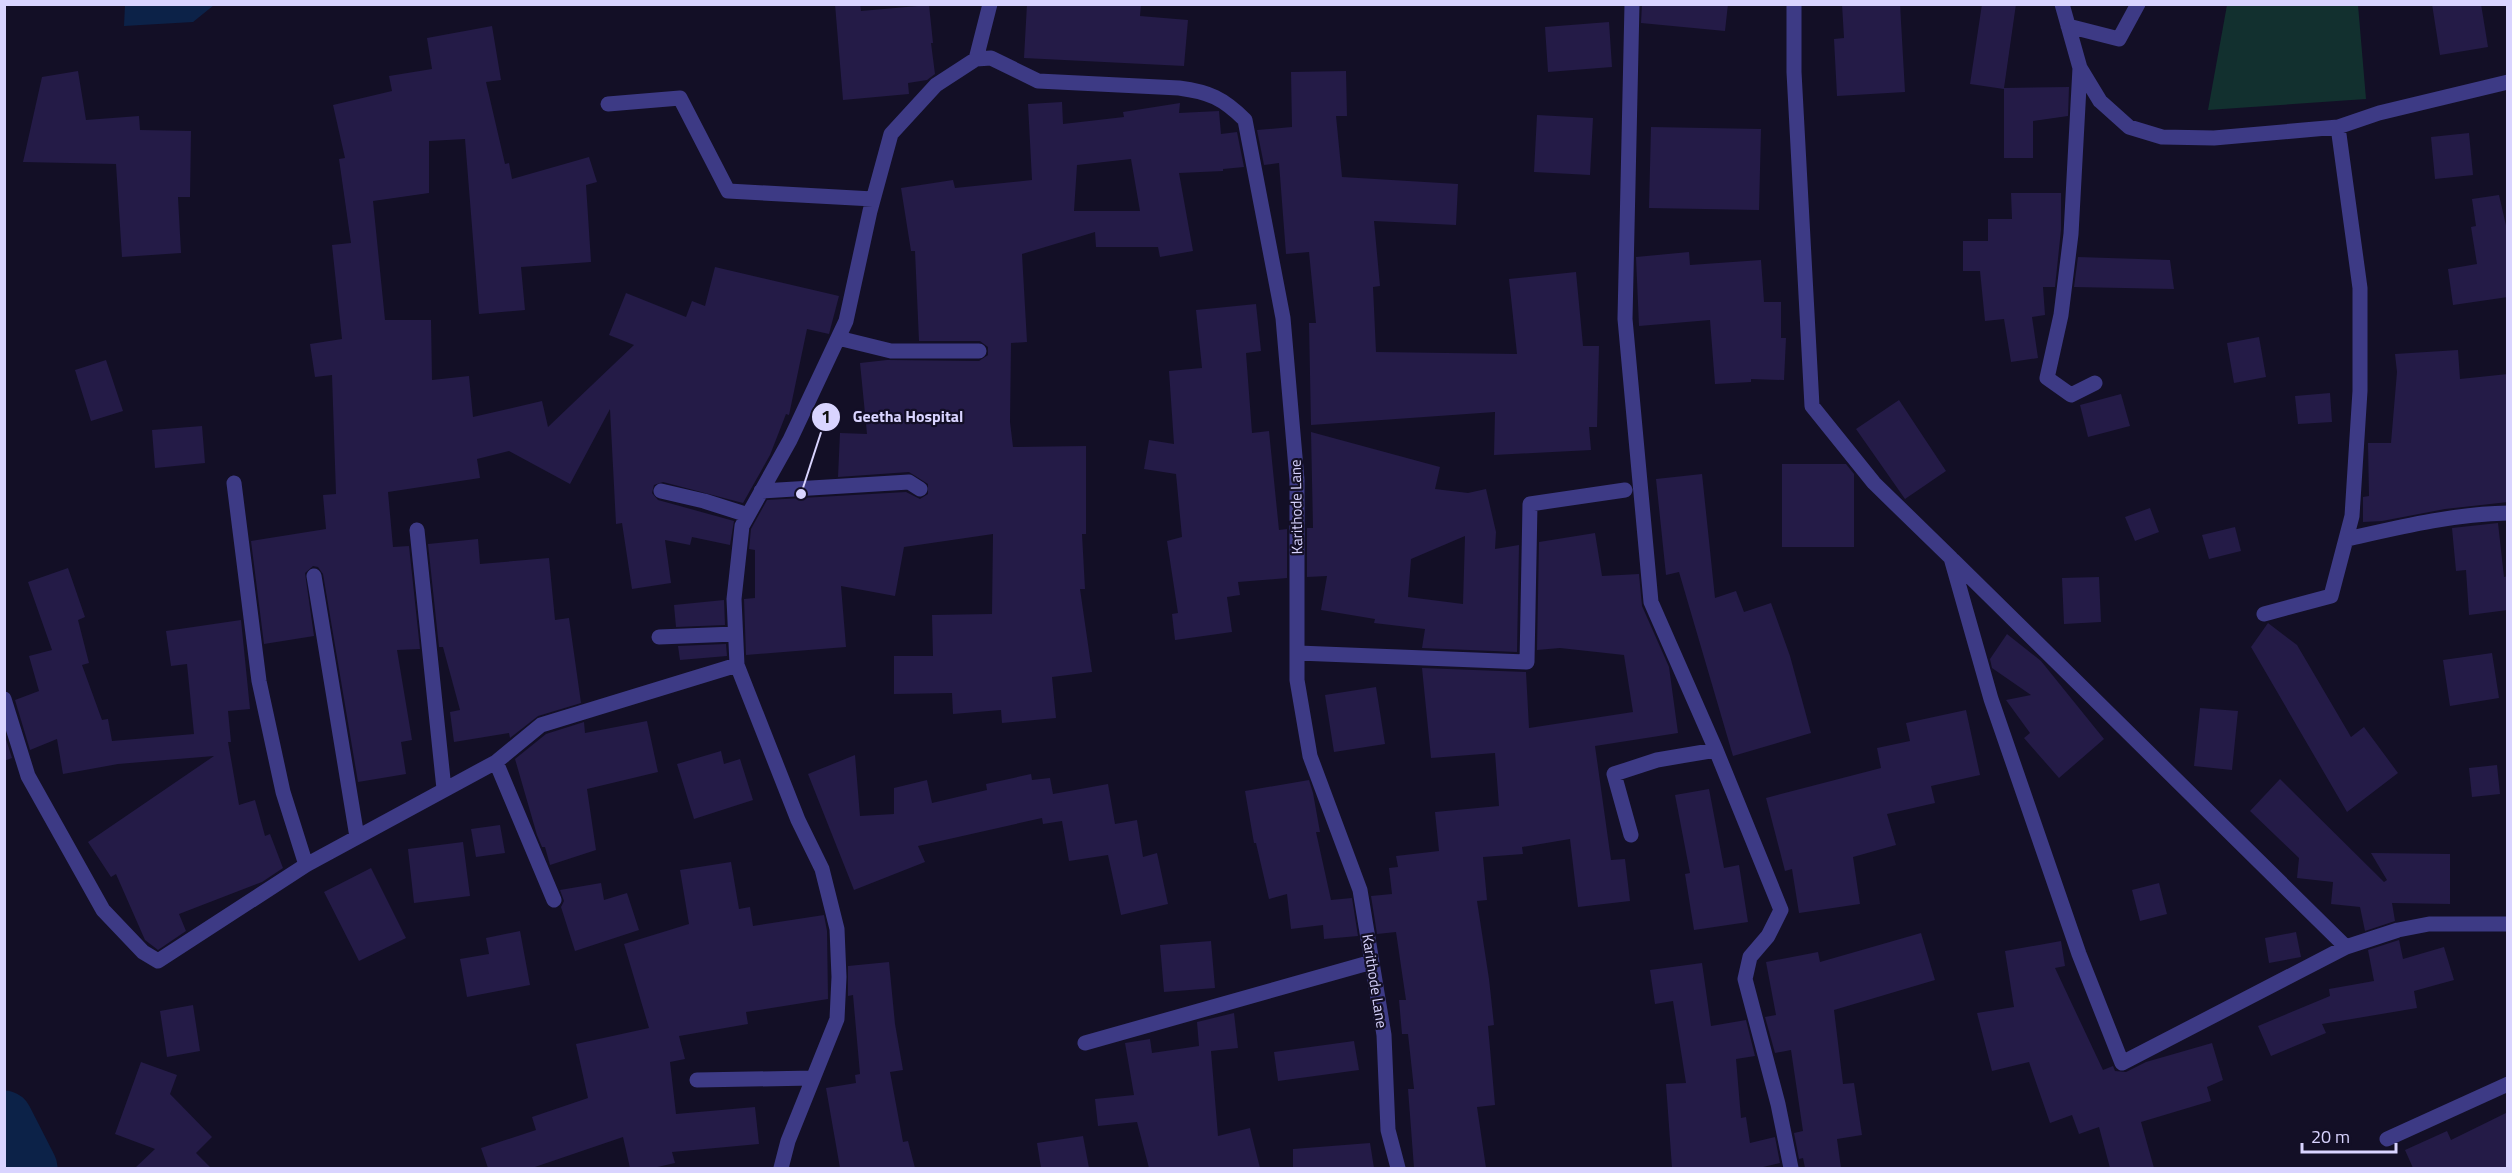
<svg xmlns="http://www.w3.org/2000/svg" width="2512" height="1173" viewBox="0 0 2512 1173" font-family="'Titillium Web',sans-serif">
<style>
.green{fill:#12302f}
.water{fill:#0c2248}
.lines{fill:none;stroke-linecap:round;stroke-linejoin:round}
.river{stroke:#0c2248;stroke-width:57}
.building{fill:#241b47;fill-rule:evenodd}
.minor{stroke:#3d3a85;stroke-width:15}
.labels{text-anchor:middle;dominant-baseline:central;stroke-width:4.5;stroke-linejoin:round;paint-order:stroke}
.street-label{font-size:15px;fill:#d9d4ff;stroke:#130f26}
.leader{fill:none;stroke:#d9d4ff;stroke-width:2}
.callout-dot{fill:#d9d4ff;stroke:#130f26;stroke-width:2}
.mark-label{font-size:18px;text-anchor:middle;font-weight:bold;fill:#111}
.callout-label{font-size:16px;text-anchor:middle;font-weight:bold;fill:#d9d4ff;stroke:#130f26;stroke-width:4.5;stroke-linejoin:round;paint-order:stroke}
</style>
<rect width="100%" height="100%" fill="#130f26"/>
<path class="green" d="M 2227,5 L 2358,5 L 2366,99 L 2208,110 Z"/>
<path class="water" d="M 125,5 L 125,4 L 214,5 L 193,22 L 124,26 Z"/>
<g class="lines">
<path class="river" d="M 4,1119 L 29,1168"/>
</g>
<path class="building" d="M 835,4 L 860,4 L 861,11 L 929,5 L 933,43 L 931,43 L 935,74 L 927,80 L 908,83 L 909,94 L 843,100 Z
M 1027,4 L 1141,4 L 1140,16 L 1188,20 L 1184,66 L 1024,58 Z
M 1642,4 L 1728,4 L 1725,31 L 1641,23 Z
M 1842,4 L 1900,4 L 1905,92 L 1837,96 L 1834,39 L 1844,38 Z
M 1982,4 L 2016,4 L 2004,88 L 2069,87 L 2068,116 L 2033,121 L 2033,158 L 2004,158 L 2004,89 L 1970,84 Z
M 2432,4 L 2481,4 L 2488,47 L 2440,55 Z
M 1609,22 L 1612,67 L 1548,72 L 1545,27 Z
M 492,26 L 501,80 L 486,82 L 505,164 L 509,163 L 512,179 L 589,157 L 597,182 L 586,185 L 591,262 L 521,267 L 525,310 L 479,314 L 465,139 L 429,141 L 429,193 L 373,201 L 385,320 L 431,320 L 432,380 L 469,376 L 473,417 L 542,401 L 548,427 L 634,345 L 609,335 L 626,293 L 686,317 L 692,301 L 705,306 L 715,267 L 839,296 L 829,334 L 807,329 L 789,415 L 786,414 L 770,455 L 743,503 L 663,482 L 654,485 L 652,493 L 658,500 L 734,521 L 730,545 L 692,537 L 690,545 L 665,540 L 671,583 L 632,589 L 622,523 L 616,524 L 610,409 L 570,484 L 509,451 L 477,459 L 480,478 L 388,492 L 393,547 L 409,546 L 420,649 L 397,650 L 412,740 L 401,742 L 406,774 L 358,782 L 323,574 L 318,567 L 313,566 L 305,573 L 314,636 L 264,644 L 251,541 L 326,529 L 323,495 L 336,494 L 332,375 L 315,377 L 310,344 L 342,339 L 332,245 L 351,243 L 339,159 L 345,158 L 333,105 L 392,91 L 389,76 L 432,69 L 427,38 Z
M 78,71 L 86,120 L 139,116 L 140,130 L 191,131 L 190,197 L 178,197 L 181,253 L 122,257 L 116,164 L 23,162 L 42,77 Z
M 1346,71 L 1347,116 L 1336,116 L 1342,177 L 1458,184 L 1456,225 L 1374,221 L 1380,286 L 1373,287 L 1376,352 L 1517,354 L 1509,279 L 1576,272 L 1583,346 L 1599,346 L 1597,427 L 1589,427 L 1591,450 L 1494,455 L 1495,412 L 1311,425 L 1309,323 L 1316,323 L 1309,252 L 1286,254 L 1279,163 L 1264,165 L 1257,130 L 1292,127 L 1291,72 Z
M 1062,102 L 1063,124 L 1124,117 L 1123,112 L 1180,103 L 1179,113 L 1219,111 L 1221,134 L 1237,132 L 1244,167 L 1223,169 L 1223,171 L 1179,173 L 1193,251 L 1160,257 L 1158,247 L 1096,247 L 1095,232 L 1022,254 L 1027,342 L 1011,343 L 1010,422 L 1013,447 L 1086,446 L 1086,534 L 1082,534 L 1085,589 L 1080,589 L 1092,672 L 1052,677 L 1056,718 L 1002,723 L 1001,710 L 953,714 L 952,693 L 894,694 L 894,656 L 933,656 L 932,615 L 992,614 L 993,534 L 904,547 L 895,596 L 841,586 L 846,647 L 746,655 L 744,599 L 755,598 L 755,550 L 749,549 L 751,529 L 767,500 L 906,492 L 920,499 L 928,494 L 928,484 L 909,472 L 838,477 L 840,433 L 867,434 L 860,363 L 887,360 L 979,361 L 988,355 L 988,347 L 980,341 L 919,341 L 915,251 L 911,251 L 901,188 L 953,180 L 955,188 L 1032,180 L 1028,104 ZM 1131,159 L 1140,211 L 1074,211 L 1077,165 Z
M 1537,115 L 1593,118 L 1590,175 L 1534,172 Z
M 1651,127 L 1761,129 L 1759,210 L 1649,208 Z
M 2469,133 L 2473,175 L 2435,179 L 2431,137 Z
M 2011,193 L 2061,193 L 2061,230 L 2055,287 L 2043,287 L 2045,315 L 2032,317 L 2038,358 L 2011,362 L 2004,319 L 1985,321 L 1980,271 L 1963,271 L 1963,241 L 1988,241 L 1988,219 L 2012,219 Z
M 2499,195 L 2508,234 L 2508,297 L 2453,305 L 2448,269 L 2477,264 L 2471,227 L 2476,226 L 2472,199 Z
M 1689,252 L 1690,265 L 1761,260 L 1764,302 L 1781,302 L 1781,338 L 1786,338 L 1784,380 L 1751,379 L 1751,382 L 1715,384 L 1710,320 L 1639,326 L 1636,257 Z
M 2078,257 L 2170,260 L 2174,289 L 2074,287 Z
M 1256,304 L 1261,351 L 1246,353 L 1252,433 L 1269,431 L 1279,530 L 1287,529 L 1287,578 L 1238,582 L 1240,595 L 1227,597 L 1232,632 L 1175,640 L 1172,614 L 1178,613 L 1167,541 L 1182,537 L 1176,474 L 1144,469 L 1149,440 L 1174,444 L 1169,371 L 1202,368 L 1196,310 Z
M 2259,337 L 2266,377 L 2234,383 L 2227,343 Z
M 2458,350 L 2460,379 L 2508,374 L 2508,502 L 2445,509 L 2382,521 L 2363,522 L 2363,497 L 2369,496 L 2368,443 L 2391,443 L 2397,372 L 2395,354 Z
M 106,360 L 123,411 L 91,421 L 75,370 Z
M 2330,393 L 2332,422 L 2298,424 L 2295,396 Z
M 2121,394 L 2130,426 L 2088,437 L 2080,405 Z
M 1899,400 L 1946,471 L 1905,499 L 1856,429 Z
M 202,426 L 205,463 L 155,468 L 152,430 Z
M 1311,432 L 1440,467 L 1435,489 L 1468,493 L 1486,489 L 1496,532 L 1495,549 L 1519,545 L 1517,652 L 1422,648 L 1425,629 L 1374,623 L 1375,619 L 1321,610 L 1327,576 L 1307,577 L 1307,528 L 1313,528 ZM 1465,536 L 1463,604 L 1408,597 L 1411,559 Z
M 1782,464 L 1846,464 L 1854,474 L 1854,547 L 1782,547 Z
M 1702,474 L 1715,598 L 1736,591 L 1744,612 L 1771,603 L 1790,656 L 1811,733 L 1733,756 L 1679,572 L 1666,575 L 1656,479 Z
M 2150,508 L 2159,532 L 2135,541 L 2125,517 Z
M 2498,523 L 2504,577 L 2508,576 L 2508,610 L 2469,615 L 2466,570 L 2456,571 L 2452,528 Z
M 2235,527 L 2241,551 L 2209,559 L 2202,535 Z
M 1595,533 L 1602,576 L 1639,574 L 1642,606 L 1669,667 L 1678,733 L 1595,746 L 1611,860 L 1625,859 L 1630,901 L 1578,907 L 1570,839 L 1522,847 L 1523,854 L 1483,857 L 1487,900 L 1477,901 L 1489,979 L 1494,1025 L 1488,1026 L 1495,1105 L 1477,1107 L 1486,1168 L 1414,1168 L 1408,1089 L 1414,1089 L 1408,1034 L 1402,1034 L 1399,1000 L 1406,1000 L 1396,932 L 1377,934 L 1371,896 L 1392,894 L 1389,868 L 1398,867 L 1396,856 L 1439,851 L 1435,812 L 1499,806 L 1495,753 L 1431,758 L 1422,668 L 1526,672 L 1529,728 L 1633,712 L 1624,655 L 1560,648 L 1537,650 L 1539,542 Z
M 478,539 L 480,564 L 549,558 L 555,620 L 569,618 L 581,703 L 538,716 L 510,738 L 509,733 L 454,742 L 450,712 L 460,710 L 443,647 L 439,647 L 428,544 Z
M 68,568 L 85,617 L 78,620 L 89,663 L 82,665 L 102,720 L 108,719 L 112,741 L 194,734 L 187,664 L 171,666 L 166,631 L 241,620 L 250,709 L 228,711 L 231,742 L 228,742 L 239,805 L 255,800 L 265,836 L 270,834 L 283,868 L 262,882 L 179,914 L 186,931 L 158,950 L 145,940 L 116,874 L 111,877 L 88,842 L 214,756 L 118,764 L 63,774 L 57,739 L 30,750 L 15,700 L 39,691 L 29,656 L 52,650 L 28,582 Z
M 2099,577 L 2101,622 L 2064,624 L 2062,578 Z
M 724,600 L 725,625 L 676,627 L 674,605 Z
M 2268,623 L 2297,645 L 2351,737 L 2364,727 L 2398,773 L 2347,812 L 2251,647 Z
M 2007,634 L 2041,661 L 2104,739 L 2059,778 L 2024,738 L 2030,733 L 2006,700 L 2031,695 L 1992,668 L 1990,659 Z
M 726,644 L 727,656 L 680,660 L 678,646 Z
M 2492,653 L 2499,698 L 2450,706 L 2443,660 Z
M 1376,687 L 1385,744 L 1334,752 L 1325,695 Z
M 2200,708 L 2238,711 L 2232,770 L 2194,766 Z
M 1966,710 L 1980,775 L 1931,786 L 1935,803 L 1887,814 L 1896,845 L 1853,857 L 1860,904 L 1799,913 L 1792,869 L 1785,871 L 1766,798 L 1881,768 L 1877,748 L 1910,741 L 1906,723 Z
M 647,721 L 658,772 L 587,789 L 596,850 L 550,865 L 545,847 L 542,847 L 537,835 L 515,759 L 546,734 L 584,722 L 585,733 Z
M 4,733 L 12,758 L 4,761 Z
M 721,751 L 724,764 L 740,759 L 753,800 L 694,819 L 677,764 Z
M 855,755 L 860,816 L 894,814 L 894,788 L 927,780 L 932,803 L 987,790 L 986,784 L 1031,774 L 1032,780 L 1050,778 L 1053,794 L 1108,784 L 1115,824 L 1137,820 L 1143,857 L 1157,853 L 1168,904 L 1121,915 L 1108,855 L 1069,861 L 1062,821 L 1043,824 L 1042,818 L 918,846 L 925,862 L 854,890 L 808,774 Z
M 2497,765 L 2500,794 L 2472,797 L 2469,768 Z
M 2280,779 L 2384,882 L 2387,880 L 2371,853 L 2450,854 L 2450,904 L 2392,903 L 2395,921 L 2365,931 L 2360,907 L 2331,904 L 2333,882 L 2297,878 L 2299,858 L 2250,811 Z
M 1309,780 L 1313,793 L 1320,832 L 1316,832 L 1331,900 L 1352,898 L 1358,936 L 1324,939 L 1323,925 L 1291,929 L 1287,894 L 1269,899 L 1256,843 L 1254,843 L 1245,791 Z
M 1709,789 L 1724,868 L 1739,865 L 1748,922 L 1694,930 L 1685,874 L 1690,873 L 1675,795 Z
M 500,825 L 505,853 L 476,857 L 471,829 Z
M 463,842 L 470,896 L 414,903 L 408,849 Z
M 731,862 L 739,909 L 750,907 L 753,926 L 824,915 L 827,931 L 828,999 L 746,1012 L 748,1024 L 679,1036 L 685,1059 L 670,1062 L 676,1114 L 755,1107 L 759,1144 L 672,1152 L 675,1163 L 653,1168 L 630,1168 L 623,1137 L 532,1168 L 488,1168 L 481,1148 L 536,1130 L 532,1117 L 588,1098 L 576,1044 L 649,1028 L 624,944 L 689,924 L 680,870 Z
M 371,868 L 406,938 L 359,961 L 324,892 Z
M 601,883 L 604,900 L 627,893 L 639,930 L 575,951 L 561,907 L 564,901 L 560,890 Z
M 2159,883 L 2167,914 L 2140,921 L 2132,890 Z
M 520,931 L 530,985 L 467,997 L 460,959 L 489,954 L 486,938 Z
M 2296,932 L 2301,957 L 2269,963 L 2265,938 Z
M 1921,933 L 1935,980 L 1834,1010 L 1843,1084 L 1854,1083 L 1862,1135 L 1837,1139 L 1841,1168 L 1805,1168 L 1803,1158 L 1799,1159 L 1794,1133 L 1803,1131 L 1791,1050 L 1775,1053 L 1765,1017 L 1776,1015 L 1766,962 L 1818,952 L 1820,962 Z
M 2399,940 L 2403,959 L 2444,947 L 2454,980 L 2414,991 L 2417,1008 L 2322,1024 L 2326,1033 L 2271,1056 L 2258,1026 L 2330,996 L 2329,989 L 2374,981 L 2368,950 Z
M 1211,941 L 1215,988 L 1164,992 L 1160,945 Z
M 2061,941 L 2065,966 L 2055,968 L 2103,1070 L 2113,1066 L 2115,1071 L 2126,1072 L 2146,1062 L 2212,1043 L 2223,1080 L 2207,1087 L 2211,1101 L 2141,1122 L 2154,1168 L 2110,1168 L 2099,1127 L 2079,1134 L 2072,1115 L 2050,1123 L 2029,1062 L 1992,1071 L 1977,1013 L 2014,1007 L 2005,951 Z
M 889,962 L 895,1024 L 903,1070 L 890,1072 L 903,1142 L 908,1141 L 915,1168 L 840,1168 L 826,1088 L 856,1083 L 855,1075 L 860,1074 L 853,995 L 848,996 L 848,966 Z
M 1702,963 L 1711,1026 L 1746,1020 L 1755,1056 L 1736,1059 L 1741,1118 L 1746,1117 L 1750,1143 L 1775,1137 L 1780,1163 L 1759,1168 L 1672,1168 L 1666,1084 L 1686,1083 L 1673,1001 L 1655,1004 L 1650,970 Z
M 193,1005 L 200,1051 L 167,1057 L 160,1011 Z
M 1234,1013 L 1238,1048 L 1211,1051 L 1218,1136 L 1250,1128 L 1260,1168 L 1149,1168 L 1137,1122 L 1098,1126 L 1095,1099 L 1134,1095 L 1125,1043 L 1150,1039 L 1152,1053 L 1199,1046 L 1197,1022 Z
M 1354,1041 L 1359,1070 L 1278,1081 L 1274,1052 Z
M 141,1062 L 177,1075 L 170,1094 L 212,1137 L 196,1153 L 211,1168 L 135,1168 L 155,1149 L 115,1134 Z
M 2508,1112 L 2508,1168 L 2413,1168 L 2405,1150 L 2447,1131 L 2451,1140 Z
M 1083,1136 L 1089,1168 L 1041,1168 L 1037,1143 Z
M 1370,1143 L 1374,1168 L 1293,1168 L 1293,1149 Z"/>
<g class="lines">
<path class="minor" d="M 1632,4 L 1625,319 L 1651,602 L 1716,750 L 1781,910 L 1768,936 L 1750,957 L 1745,979 L 1778,1104 L 1791,1168
M 1794,4 L 1794,72 L 1812,406 L 1874,483 L 1951,558 L 1991,699 L 2079,954 L 2122,1063 L 2346,947 L 2398,930 L 2429,924 L 2508,924
M 2062,4 L 2080,68 L 2100,101 L 2129,127 L 2162,137 L 2214,138 L 2338,127 L 2379,113 L 2508,82
M 2068,26 L 2119,39 L 2138,4
M 976,59 L 991,58 L 1038,81 L 1179,88 C 1209,92 1223,98 1245,120 L 1283,318 L 1297,480 L 1297,680 L 1310,756 L 1360,890 L 1384,1035 L 1388,1130 L 1398,1168
M 2080,68 L 2071,234 L 2061,315 L 2047,378 L 2071,395 L 2095,383
M 608,104 L 680,98 L 728,191 L 873,199
M 838,338 L 891,351 L 979,351
M 234,483 L 259,681 L 283,792 L 306,865
M 661,491 L 704,501 L 748,515
M 761,491 L 909,482 L 920,489
M 417,530 L 444,789
M 2347,539 C 2400,527 2453,514 2508,513
M 1953,560 L 2346,947
M 314,576 L 357,837
M 2264,614 L 2331,596 L 2352,516 L 2360,391 L 2360,288 L 2338,127
M 659,637 L 735,634
M 1298,653 L 1527,662 L 1530,504 L 1625,490
M 4,699 L 28,776 L 103,910 L 143,952 L 158,961 L 306,865 L 496,762 L 541,725 L 737,665
M 496,762 L 554,900
M 1631,835 L 1614,774 L 1657,760 L 1716,750
M 1085,1043 L 1372,962
M 697,1080 L 813,1078
M 2387,1139 L 2508,1084
M 781,1168 L 788,1141 L 837,1019 L 839,977 L 837,929 L 822,869 L 798,820 L 737,665 L 734,599 L 742,526 L 790,440 L 846,321 L 870,211 L 891,134 L 936,85 L 976,59 L 990,4"/>
</g>
<g class="labels">
<g class="street-label">
<text transform="translate(1296 507) rotate(-91)">Karithode Lane</text>
<text transform="translate(1375 981) rotate(81)">Karithode Lane</text>
</g>
</g>
<path class="leader" d="M801 494L826 417"/>
<g class="callout-dot">
<circle cx="801" cy="494" r="6"/>
<circle cx="826" cy="417" r="15"/>
</g>
<g class="mark-label">
<text x="826" y="423">1</text>
</g>
<g class="callout-label">
<text x="908" y="422">Geetha Hospital</text>
</g>
<rect width="2512" height="1173" fill="none" stroke="#d9d4ff" stroke-width="12"/>
<path d="M2302 1143v9h94v-9" fill="none" stroke="#d9d4ff" stroke-width="3"/>
<text x="2311" y="1143" font-size="18" fill="#d9d4ff" stroke="#130f26" stroke-width="4.5" paint-order="stroke">20 m</text>
</svg>
